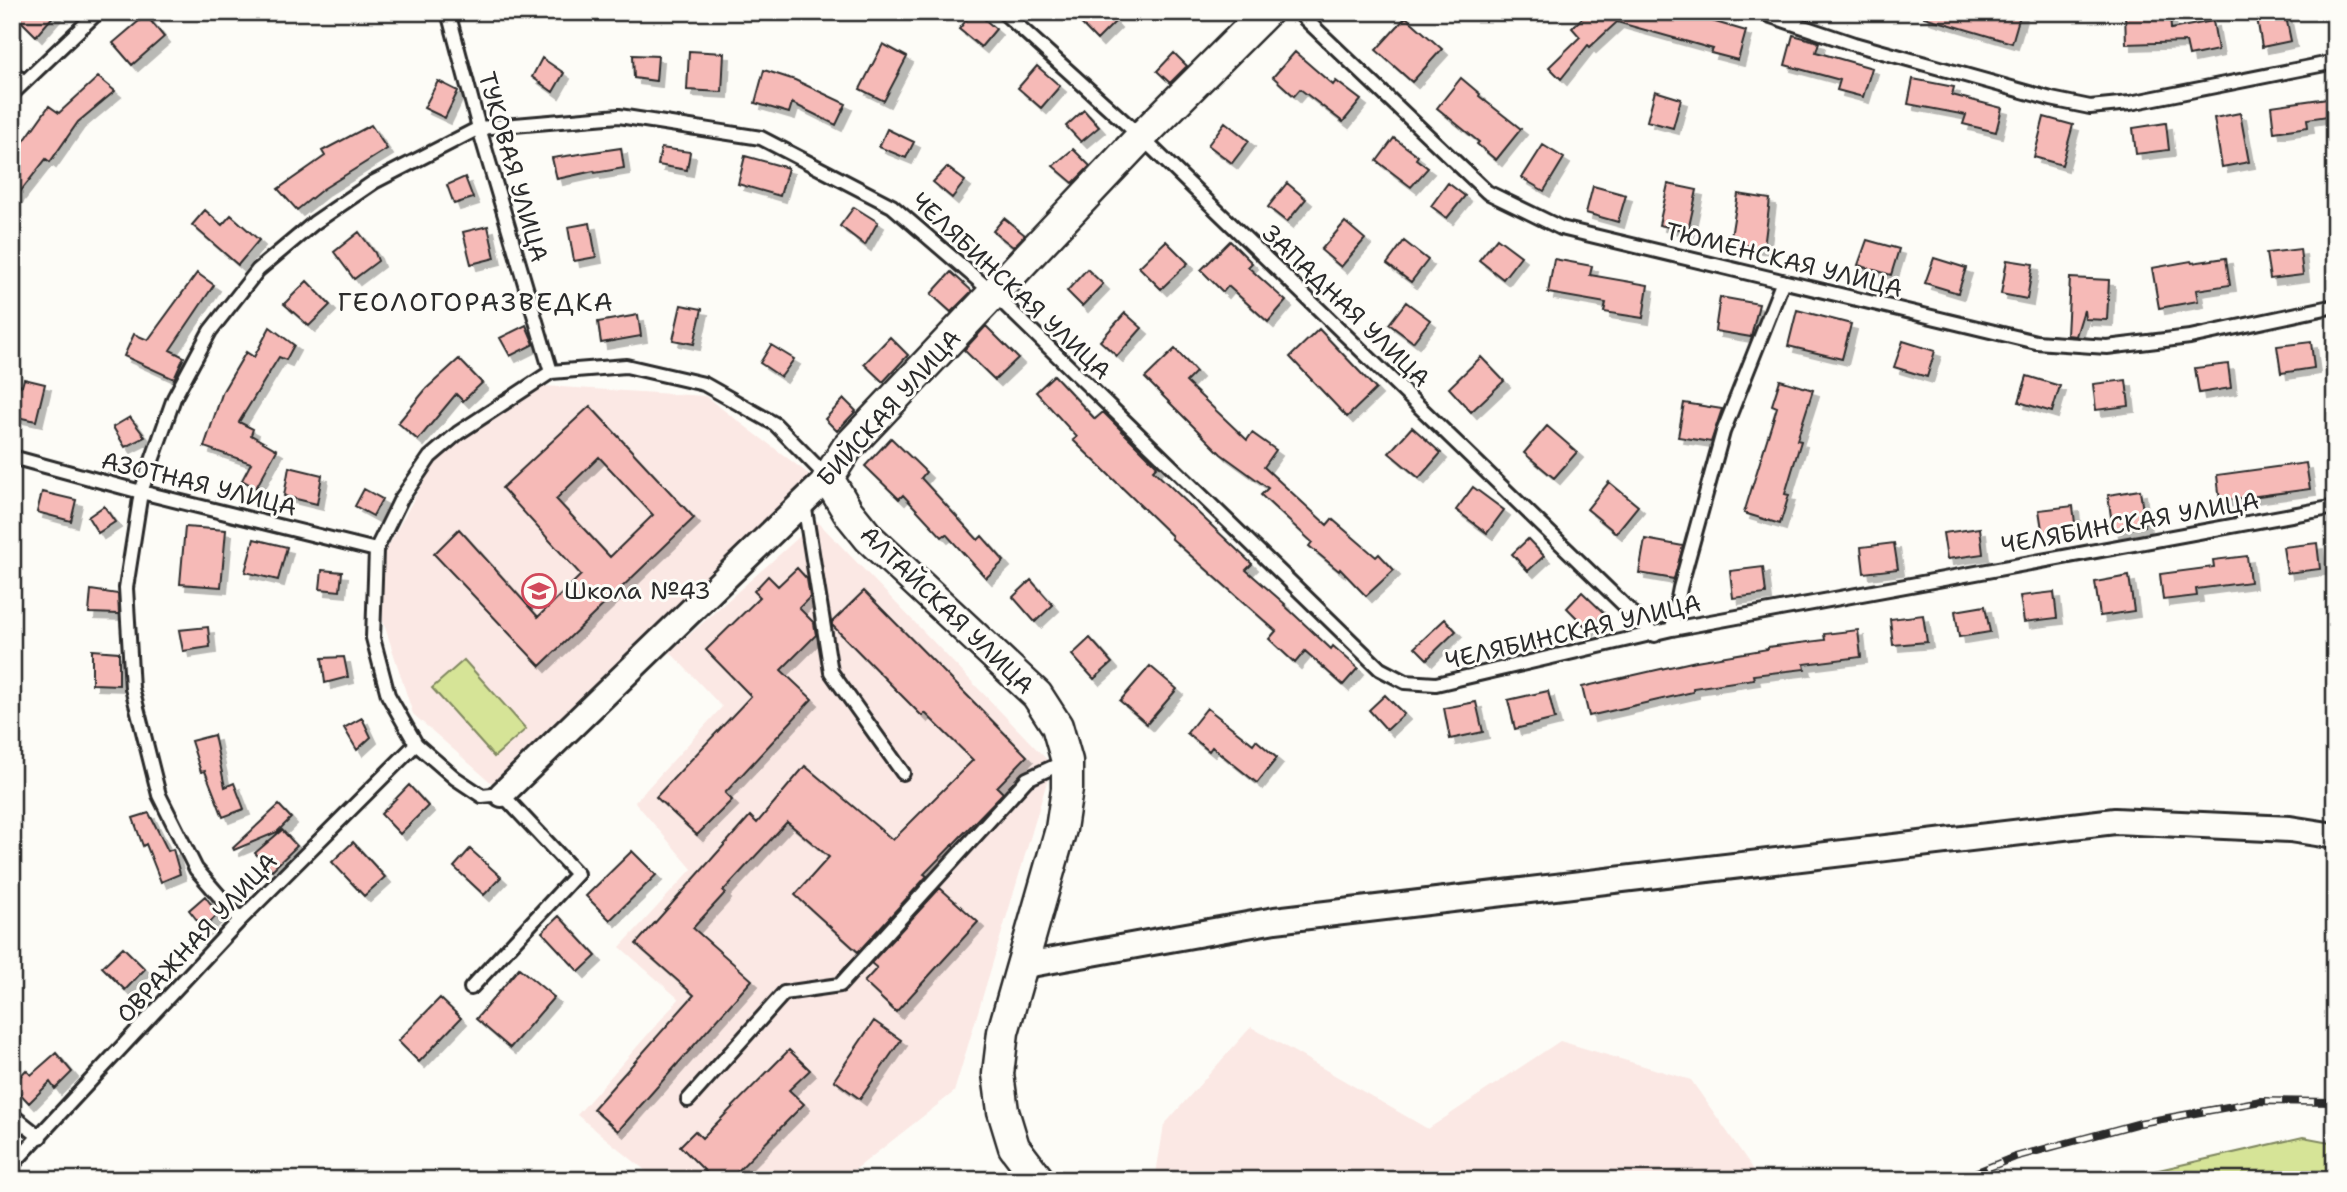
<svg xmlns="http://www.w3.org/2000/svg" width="2347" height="1192" viewBox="0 0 2347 1192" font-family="'Shantell Sans',sans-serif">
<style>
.built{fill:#fbe8e4}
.green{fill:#d6e497;stroke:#808861;stroke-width:2}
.building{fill:#f6bab7;stroke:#2b2b2b;stroke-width:2;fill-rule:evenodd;filter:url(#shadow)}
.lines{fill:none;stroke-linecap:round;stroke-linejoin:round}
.service-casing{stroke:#2b2b2b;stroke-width:18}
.minor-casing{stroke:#2b2b2b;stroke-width:30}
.tertiary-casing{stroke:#2b2b2b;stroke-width:35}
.service{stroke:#fdfcf7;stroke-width:12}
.minor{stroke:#fdfcf7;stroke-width:24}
.tertiary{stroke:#fdfcf7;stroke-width:30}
.rail-casing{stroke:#2b2b2b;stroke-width:8}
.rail{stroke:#fdfcf7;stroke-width:5;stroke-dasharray:16;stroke-linecap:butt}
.labels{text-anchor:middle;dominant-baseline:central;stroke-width:6;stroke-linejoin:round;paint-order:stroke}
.street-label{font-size:24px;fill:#2b2b2b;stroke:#fdfcf7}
.poi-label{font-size:24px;fill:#2b2b2b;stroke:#fdfcf7;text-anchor:start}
.neighbourhood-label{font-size:26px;letter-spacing:2px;fill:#2b2b2b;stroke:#fdfcf7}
</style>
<defs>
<filter id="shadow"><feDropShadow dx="6" dy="6" stdDeviation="0" flood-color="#0004"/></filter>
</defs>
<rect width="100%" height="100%" fill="#fdfcf7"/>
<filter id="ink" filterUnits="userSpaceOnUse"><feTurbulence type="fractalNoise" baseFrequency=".0143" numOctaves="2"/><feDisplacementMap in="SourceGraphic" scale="14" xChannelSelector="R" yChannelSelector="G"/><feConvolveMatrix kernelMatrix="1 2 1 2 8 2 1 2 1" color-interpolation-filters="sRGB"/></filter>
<g filter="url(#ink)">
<path class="built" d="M 544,386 L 705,396 L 814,478 L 495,786 L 413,714 L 383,621 L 380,561 L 438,455 Z
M 817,521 L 1052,765 L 954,1092 L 842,1180 L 657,1180 L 577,1115 L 679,999 L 620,947 L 692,869 L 635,802 L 722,707 L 670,652 Z
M 1251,1027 L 1428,1129 L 1560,1041 L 1691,1080 L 1761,1180 L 1155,1180 L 1164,1125 Z"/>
<path class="green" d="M 464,660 L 526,729 L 494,757 L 432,688 Z
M 2303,1137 L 2335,1143 L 2335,1180 L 2115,1180 Z"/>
<path class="building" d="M 12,12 L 57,12 L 36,36 Z
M 973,12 L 976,12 L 996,29 L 981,47 L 959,29 Z
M 1070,12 L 1105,12 L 1115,22 L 1097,40 Z
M 1588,12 L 1681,12 L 1746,31 L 1738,60 L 1711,53 L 1713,49 L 1617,22 L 1590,47 L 1588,45 L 1561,79 L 1549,67 L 1580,37 L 1572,28 Z
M 1924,12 L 2021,12 L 2012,43 L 1924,17 Z
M 2125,12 L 2170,12 L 2171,29 L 2213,21 L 2218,50 L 2189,56 L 2186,42 L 2126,44 Z
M 2285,12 L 2291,41 L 2262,47 L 2257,18 Z
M 146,15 L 164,37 L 132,65 L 113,43 Z
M 1406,17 L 1442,49 L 1412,82 L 1376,50 Z
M 1793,35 L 1819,42 L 1816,52 L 1872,68 L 1863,97 L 1837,90 L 1840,80 L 1785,65 Z
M 883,44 L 907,57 L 884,101 L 860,89 Z
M 689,51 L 724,53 L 722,92 L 687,90 Z
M 1295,52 L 1333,85 L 1336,81 L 1361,100 L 1343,122 L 1300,89 L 1294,96 L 1273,77 Z
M 1174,53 L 1187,66 L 1170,83 L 1157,71 Z
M 633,55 L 658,56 L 656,81 L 634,78 Z
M 542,58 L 564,73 L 553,92 L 532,77 Z
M 1037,66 L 1060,86 L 1041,108 L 1018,88 Z
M 764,70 L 795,80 L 846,104 L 836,125 L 792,103 L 789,113 L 755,103 Z
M 98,77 L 115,91 L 78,122 L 50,162 L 46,159 L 12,202 L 12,158 L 49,106 L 59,113 Z
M 1461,78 L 1480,94 L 1479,96 L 1521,129 L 1496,160 L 1477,144 L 1479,142 L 1437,108 Z
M 1913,79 L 1954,87 L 1952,95 L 2002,108 L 1996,132 L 1963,124 L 1966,115 L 1908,104 Z
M 438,81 L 458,91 L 445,118 L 424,108 Z
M 1655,91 L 1681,99 L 1673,128 L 1647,121 Z
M 2335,97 L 2335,115 L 2307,119 L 2308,127 L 2274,132 L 2271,106 Z
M 1084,110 L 1099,127 L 1081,142 L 1066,126 Z
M 2240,113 L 2249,162 L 2222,167 L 2214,118 Z
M 2044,117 L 2073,125 L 2062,165 L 2034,157 Z
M 1225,122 L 1249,141 L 1232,163 L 1208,145 Z
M 2166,123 L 2169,150 L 2136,154 L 2133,128 Z
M 371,125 L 387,149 L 323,189 L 297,210 L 278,189 L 325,156 L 322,151 Z
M 887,129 L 914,142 L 906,158 L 879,147 Z
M 1394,138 L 1418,156 L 1416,159 L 1428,168 L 1411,187 L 1377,161 Z
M 1543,145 L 1564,158 L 1544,191 L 1522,178 Z
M 621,148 L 624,168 L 595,173 L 594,171 L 557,179 L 552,158 Z
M 661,148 L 690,152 L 687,170 L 658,165 Z
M 1073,149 L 1090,166 L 1073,183 L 1053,166 Z
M 745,156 L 788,168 L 780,196 L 738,184 Z
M 947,167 L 965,181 L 952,198 L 933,182 Z
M 465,177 L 473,198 L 454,204 L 447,185 Z
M 1287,183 L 1306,199 L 1287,222 L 1268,207 Z
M 1448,183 L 1465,196 L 1447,218 L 1431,206 Z
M 1668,184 L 1697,190 L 1688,231 L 1659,225 Z
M 1593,186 L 1626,195 L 1618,222 L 1586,213 Z
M 1738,194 L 1770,199 L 1764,248 L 1730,243 Z
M 854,207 L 878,222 L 865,245 L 840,226 Z
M 205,210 L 222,225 L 231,215 L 259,240 L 238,265 L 192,225 Z
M 1004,218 L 1025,235 L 1013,247 L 993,231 Z
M 1345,222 L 1365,239 L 1341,267 L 1321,250 Z
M 590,223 L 596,257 L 574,261 L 568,227 Z
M 488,226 L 495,258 L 471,264 L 463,232 Z
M 359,232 L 375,253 L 378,261 L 354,279 L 334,252 Z
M 1497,238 L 1521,256 L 1503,279 L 1479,260 Z
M 1867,240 L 1899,249 L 1891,275 L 1858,265 Z
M 1166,241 L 1188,263 L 1161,289 L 1139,267 Z
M 1230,241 L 1252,263 L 1248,267 L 1286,301 L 1268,322 L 1228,286 L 1223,292 L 1201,270 Z
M 1404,241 L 1428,260 L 1411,282 L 1387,264 Z
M 2300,249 L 2303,275 L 2270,279 L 2266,253 Z
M 1934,258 L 1966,268 L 1958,293 L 1925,283 Z
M 2226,258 L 2230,285 L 2196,290 L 2198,301 L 2159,308 L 2152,268 L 2191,261 L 2192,263 Z
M 1554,259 L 1592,266 L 1590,275 L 1648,285 L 1643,318 L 1604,312 L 1606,303 L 1548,293 Z
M 2007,260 L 2033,264 L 2027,299 L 2001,294 Z
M 1087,269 L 1103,284 L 1082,306 L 1067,291 Z
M 951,272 L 972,291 L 951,312 L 931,294 Z
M 197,273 L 214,285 L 170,350 L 184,357 L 174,379 L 124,356 L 134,334 L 148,340 Z
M 2070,278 L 2109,280 L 2107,320 L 2085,319 L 2084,310 L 2076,336 L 2067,335 Z
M 307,281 L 330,305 L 309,326 L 284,304 Z
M 1720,297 L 1759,304 L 1751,337 L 1715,331 Z
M 1406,302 L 1430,320 L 1413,342 L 1389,324 Z
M 681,305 L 702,309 L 694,344 L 673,340 Z
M 1797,310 L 1851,324 L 1842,359 L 1788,346 Z
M 1125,313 L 1142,328 L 1117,356 L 1100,341 Z
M 638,315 L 641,336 L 601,343 L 598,322 Z
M 526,325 L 534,344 L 510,356 L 500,338 Z
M 986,326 L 1018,358 L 995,380 L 964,350 Z
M 270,327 L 294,345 L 286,360 L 279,357 L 239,422 L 253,429 L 251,435 L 277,450 L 256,488 L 242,480 L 251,463 L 204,447 L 223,391 L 246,352 L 254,357 Z
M 1319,329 L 1376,389 L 1347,417 L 1290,357 Z
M 890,337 L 908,355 L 883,382 L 864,364 Z
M 1903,341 L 1935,351 L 1927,377 L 1894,367 Z
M 2311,342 L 2314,368 L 2281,373 L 2277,346 Z
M 771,345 L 794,359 L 781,377 L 760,363 Z
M 1175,349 L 1196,372 L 1186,382 L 1247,440 L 1252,433 L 1276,450 L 1264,467 L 1327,525 L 1332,519 L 1376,557 L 1379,554 L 1394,570 L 1366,596 L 1340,569 L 1339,571 L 1309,546 L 1312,542 L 1261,495 L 1268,488 L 1221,454 L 1145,378 Z
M 1481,357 L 1504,381 L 1471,412 L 1449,388 Z
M 459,359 L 482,383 L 463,401 L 456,394 L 418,440 L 398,423 L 426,389 Z
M 2228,364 L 2231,388 L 2199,393 L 2195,368 Z
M 1054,375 L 1095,419 L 1103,412 L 1157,466 L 1153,470 L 1252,564 L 1246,570 L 1285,604 L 1284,605 L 1331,649 L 1333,646 L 1358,668 L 1343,685 L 1305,651 L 1295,663 L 1269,639 L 1276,631 L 1171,538 L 1172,536 L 1073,440 L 1077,437 L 1036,392 Z
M 2027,376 L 2060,386 L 2052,412 L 2019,402 Z
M 24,379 L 45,384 L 36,421 L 12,416 L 12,383 L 22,386 Z
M 1780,380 L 1813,390 L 1797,440 L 1801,441 L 1785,494 L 1789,495 L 1780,524 L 1744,513 L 1777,407 L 1772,405 Z
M 2126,380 L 2129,406 L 2096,410 L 2093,384 Z
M 844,399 L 856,411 L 837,431 L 825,419 Z
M 1684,403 L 1722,409 L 1711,442 L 1678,437 Z
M 590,406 L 694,518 L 540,666 L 434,554 L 459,529 L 538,617 L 581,575 L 502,488 ZM 599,457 L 653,515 L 610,557 L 556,499 Z
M 130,417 L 145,437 L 125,447 L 113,427 Z
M 1547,426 L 1577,452 L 1554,478 L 1524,453 Z
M 1412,427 L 1441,453 L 1419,478 L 1389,453 Z
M 891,438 L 926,472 L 921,478 L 978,540 L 982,536 L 1004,561 L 986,578 L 946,534 L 942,537 L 903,495 L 899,499 L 865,466 Z
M 2306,463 L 2310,489 L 2220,501 L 2217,475 Z
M 289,467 L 322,475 L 317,504 L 284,496 Z
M 1609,482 L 1638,506 L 1616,533 L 1587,509 Z
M 1473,487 L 1504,510 L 1487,533 L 1456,510 Z
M 364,489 L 382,499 L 373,516 L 355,506 Z
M 2140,490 L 2145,526 L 2113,531 L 2108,495 Z
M 42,492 L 76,500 L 71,521 L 37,512 Z
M 104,506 L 115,522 L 98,533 L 88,517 Z
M 2073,506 L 2076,532 L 2043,536 L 2039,510 Z
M 185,527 L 226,530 L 221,587 L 180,584 Z
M 1980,528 L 1983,554 L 1947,559 L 1943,533 Z
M 254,539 L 287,547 L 278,580 L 245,572 Z
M 1528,539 L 1544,556 L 1528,571 L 1512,554 Z
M 1645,539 L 1683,546 L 1674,579 L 1639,573 Z
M 1894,543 L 1898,569 L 1864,573 L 1861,547 Z
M 2317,543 L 2320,569 L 2287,573 L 2283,547 Z
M 2247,556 L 2250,582 L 2196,589 L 2197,596 L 2163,600 L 2160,574 L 2214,567 L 2213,560 Z
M 1763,567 L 1766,594 L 1733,598 L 1730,571 Z
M 797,568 L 807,579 L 810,597 L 799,608 L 814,623 L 816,635 L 781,670 L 812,699 L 725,793 L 732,800 L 697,835 L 656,797 L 751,696 L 706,650 L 760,597 L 754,591 L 768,576 L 778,586 Z
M 322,570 L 342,572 L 340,591 L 320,589 Z
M 2129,576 L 2134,611 L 2100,616 L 2095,582 Z
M 1031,580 L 1053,605 L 1035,622 L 1013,597 Z
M 91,590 L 118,594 L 119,614 L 89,613 Z
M 864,591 L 1027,756 L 997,787 L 1003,793 L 924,874 L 927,876 L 858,952 L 795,895 L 829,857 L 787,822 L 723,891 L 725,893 L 693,928 L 752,980 L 618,1131 L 593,1109 L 694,995 L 636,944 L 750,816 L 757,823 L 805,766 L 893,840 L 973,760 L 925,713 L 922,716 L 832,625 L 832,622 Z
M 1582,592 L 1604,613 L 1588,629 L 1567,608 Z
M 2054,592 L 2057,618 L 2024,622 L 2020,596 Z
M 1985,606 L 1990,632 L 1959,637 L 1955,611 Z
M 1923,615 L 1927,642 L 1893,645 L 1890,619 Z
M 1445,619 L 1456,631 L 1427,659 L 1415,647 Z
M 208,627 L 210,647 L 183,651 L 179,630 Z
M 1858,630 L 1861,657 L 1804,664 L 1805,669 L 1753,675 L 1754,679 L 1693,688 L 1693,692 L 1589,716 L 1582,687 L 1696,661 L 1768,649 L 1768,647 L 1825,640 L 1824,634 Z
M 1090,638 L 1112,663 L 1094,679 L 1072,655 Z
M 92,650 L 119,652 L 119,685 L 92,684 Z
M 344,657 L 348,677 L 325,683 L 322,658 Z
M 1150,666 L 1177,689 L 1147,724 L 1120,701 Z
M 1548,691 L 1555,719 L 1515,729 L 1508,700 Z
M 1385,695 L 1404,714 L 1387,730 L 1369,710 Z
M 1476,702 L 1483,732 L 1450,739 L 1444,708 Z
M 1207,708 L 1253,744 L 1256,740 L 1277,758 L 1257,783 L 1212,747 L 1209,751 L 1187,733 Z
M 362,718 L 371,737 L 357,750 L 344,728 Z
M 214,735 L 225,787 L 234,783 L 244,809 L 223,817 L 205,771 L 201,772 L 191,741 Z
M 409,785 L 428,806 L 400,834 L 381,814 Z
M 279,805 L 291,818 L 277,832 L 234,850 L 233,848 Z
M 149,813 L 168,851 L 173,849 L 180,874 L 161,882 L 146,844 L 143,846 L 133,818 Z
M 282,830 L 297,846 L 272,870 L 255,853 Z
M 353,842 L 385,877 L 364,896 L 332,862 Z
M 470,849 L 501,877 L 484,895 L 454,867 Z
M 632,851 L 656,875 L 610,920 L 586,896 Z
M 940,888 L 978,922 L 896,1012 L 864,982 L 877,968 L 871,963 Z
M 205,896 L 218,914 L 204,929 L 189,910 Z
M 559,916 L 596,956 L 579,972 L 542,932 Z
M 123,947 L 145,969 L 125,990 L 102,967 Z
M 519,968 L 554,997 L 510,1048 L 476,1019 Z
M 440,998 L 461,1018 L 419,1062 L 398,1041 Z
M 874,1021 L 901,1040 L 860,1099 L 834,1080 Z
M 789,1050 L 810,1070 L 789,1090 L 804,1104 L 729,1180 L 714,1180 L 680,1146 L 695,1131 L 702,1138 Z
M 56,1053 L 72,1072 L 55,1089 L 50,1082 L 29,1103 L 12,1085 L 26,1070 L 31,1075 Z"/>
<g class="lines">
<g class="service-casing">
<path id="service" d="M 448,12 L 479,128 L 551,372
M 1003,12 L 1141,137 L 1655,635
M 1298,12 L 1487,192 L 1561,228 L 2036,342 L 2107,347 L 2190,337 L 2335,306
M 1759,12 L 1854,44 L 2051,99 L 2090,107 L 2130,103 L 2335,62
M 12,71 L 23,82
M 12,94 L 98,12
M 12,457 L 141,492 L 376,550
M 804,503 L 831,672 L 903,773
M 1672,629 L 1680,588 L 1723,432 L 1783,281
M 240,920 L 196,869 L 159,795 L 132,688 L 126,588 L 141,492 L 174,398 L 210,331 L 258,270 L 314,223 L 374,182 L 479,128 L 619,116 L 761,138 L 892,206 L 993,293 L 1380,669 L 1405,682 L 1436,684 L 1672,629 L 2335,507
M 471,988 L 577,874 L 502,794 L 482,796 L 455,778 L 416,744 L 388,695 L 373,638 L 376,550 L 401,499 L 430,457 L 458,433 L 551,372 L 626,366 L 704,384 L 775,424 L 828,478
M 688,1100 L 784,993 L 840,985 L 1027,779 L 1066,761
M 12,1115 L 40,1137
M 12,1165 L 240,920 L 416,744"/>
</g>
<g class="minor-casing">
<path id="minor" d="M 502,794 L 828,478
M 1020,966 L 1275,920 L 2115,821 L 2290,829 L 2335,836"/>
</g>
<g class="tertiary-casing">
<path id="tertiary" d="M 1039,1180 L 1014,1147 L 1003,1111 L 998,1074 L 1003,1032 L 1061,829 L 1067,789 L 1067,761 L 1057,726 L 1037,695 L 869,538 L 848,512 L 828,478 L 847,448 L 1141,137 L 1266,12"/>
</g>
<use href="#service" class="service"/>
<use href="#minor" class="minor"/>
<use href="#tertiary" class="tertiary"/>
<g class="rail-casing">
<path id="rail" d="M 1957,1180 L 2015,1157 L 2140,1123 L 2261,1101 L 2335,1102"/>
</g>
<use href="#rail" class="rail"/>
</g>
</g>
<defs>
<g id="school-ring" transform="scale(1.75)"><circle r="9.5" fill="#fdfcf7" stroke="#d1495b" stroke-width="1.5"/><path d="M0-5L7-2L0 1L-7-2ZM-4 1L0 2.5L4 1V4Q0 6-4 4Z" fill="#d1495b"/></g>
</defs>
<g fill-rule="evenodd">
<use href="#school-ring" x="539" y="591"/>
</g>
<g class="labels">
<g class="street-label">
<text transform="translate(513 167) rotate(74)">ТУКОВАЯ УЛИЦА</text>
<text transform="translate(1784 260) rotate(14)">ТЮМЕНСКАЯ УЛИЦА</text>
<text transform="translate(1011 286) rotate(43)">ЧЕЛЯБИНСКАЯ УЛИЦА</text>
<text transform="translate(1346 306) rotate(44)">ЗАПАДНАЯ УЛИЦА</text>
<text transform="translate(889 408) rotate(-48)">БИЙСКАЯ УЛИЦА</text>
<text transform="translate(199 484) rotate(14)">АЗОТНАЯ УЛИЦА</text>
<text transform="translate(2130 523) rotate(-10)">ЧЕЛЯБИНСКАЯ УЛИЦА</text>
<text transform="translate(947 610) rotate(44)">АЛТАЙСКАЯ УЛИЦА</text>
<text transform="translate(1573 632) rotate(-13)">ЧЕЛЯБИНСКАЯ УЛИЦА</text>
<text transform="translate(197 938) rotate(-47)">ОВРАЖНАЯ УЛИЦА</text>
</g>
<g class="poi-label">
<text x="564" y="591">Школа №43</text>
</g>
<g class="neighbourhood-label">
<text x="476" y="301">ГЕОЛОГОРАЗВЕДКА</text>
</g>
</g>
<rect width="2347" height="1192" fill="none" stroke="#fdfcf7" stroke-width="42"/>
<rect x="21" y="21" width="2305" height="1150" fill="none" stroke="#2b2b2b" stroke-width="2.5" filter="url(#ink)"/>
</svg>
